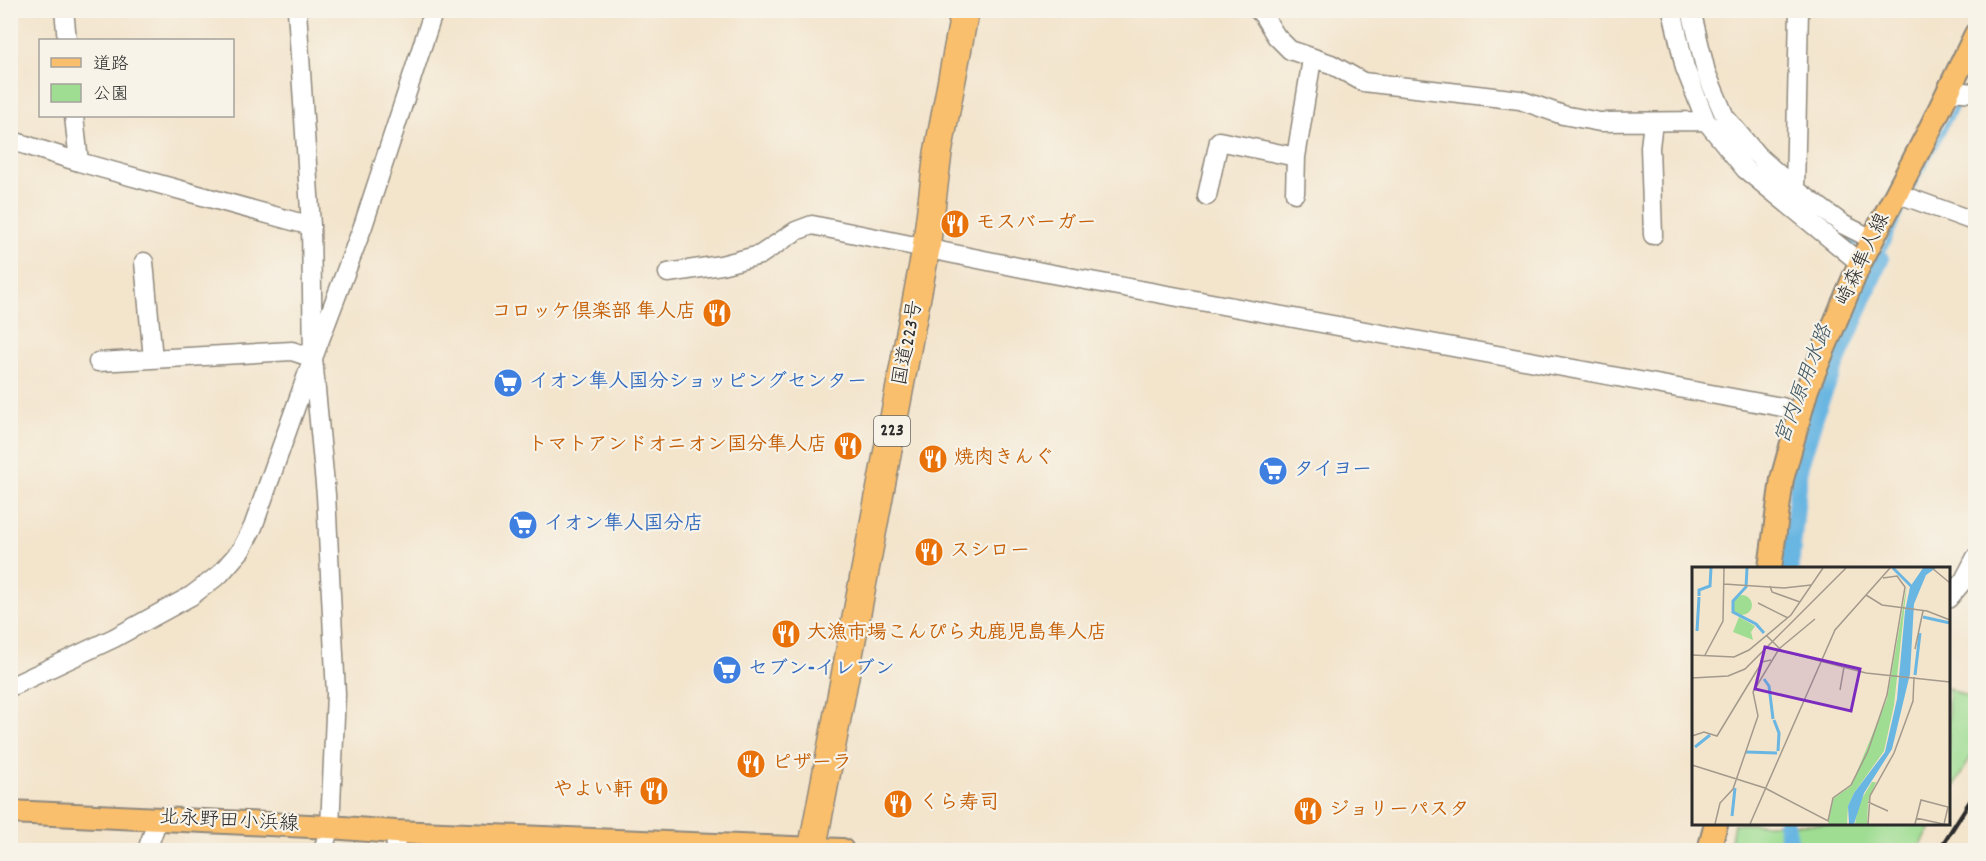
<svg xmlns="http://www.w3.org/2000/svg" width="1986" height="861" viewBox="0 0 1986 861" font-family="Dekko,'Klee One',sans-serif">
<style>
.green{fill:#9edd92;stroke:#64845e;stroke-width:1.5}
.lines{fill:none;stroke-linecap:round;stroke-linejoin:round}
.stream{stroke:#69b6e2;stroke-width:5}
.canal{stroke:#69b6e2;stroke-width:18}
.minor-casing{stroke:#8f887c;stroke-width:21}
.major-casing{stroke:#8f887c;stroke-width:26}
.highway-casing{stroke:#8f887c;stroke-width:30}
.minor{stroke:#fff;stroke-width:18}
.major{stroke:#f9bf6d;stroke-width:22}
.highway{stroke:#f9bf6d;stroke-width:27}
.rail{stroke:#2b2b2b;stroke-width:4.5}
.labels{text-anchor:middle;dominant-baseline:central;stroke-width:4.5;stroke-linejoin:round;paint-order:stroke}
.shield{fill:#f7f3e8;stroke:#686764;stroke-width:1.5}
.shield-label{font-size:18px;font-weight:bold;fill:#2b2b2b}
.food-label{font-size:20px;font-weight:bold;fill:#c56008;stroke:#f7f3e8;text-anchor:start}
.street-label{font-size:20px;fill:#2b2b2b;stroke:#f7f3e8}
.shop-label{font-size:20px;font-weight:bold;fill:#366cbe;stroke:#f7f3e8;text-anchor:start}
.water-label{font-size:21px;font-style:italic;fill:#3e5562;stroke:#f7f3e8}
.inset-river{fill:none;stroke:#69b6e2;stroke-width:3}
.inset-road{fill:none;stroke:#a39a8c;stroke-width:1.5}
.view{fill:#7b2cbf;fill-opacity:0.15;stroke:#7b2cbf;stroke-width:3}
.inset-edge{fill:none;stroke:#2b2b2b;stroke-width:3}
</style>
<rect width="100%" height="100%" fill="#f7f3e8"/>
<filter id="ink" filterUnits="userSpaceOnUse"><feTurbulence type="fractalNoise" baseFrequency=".0167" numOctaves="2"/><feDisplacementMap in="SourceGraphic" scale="12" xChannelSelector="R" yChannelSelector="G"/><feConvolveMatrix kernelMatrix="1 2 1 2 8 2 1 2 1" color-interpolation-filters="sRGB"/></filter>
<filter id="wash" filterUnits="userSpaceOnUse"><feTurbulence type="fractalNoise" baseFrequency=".008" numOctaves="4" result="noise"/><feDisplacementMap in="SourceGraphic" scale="24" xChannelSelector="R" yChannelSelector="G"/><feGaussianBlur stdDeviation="1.35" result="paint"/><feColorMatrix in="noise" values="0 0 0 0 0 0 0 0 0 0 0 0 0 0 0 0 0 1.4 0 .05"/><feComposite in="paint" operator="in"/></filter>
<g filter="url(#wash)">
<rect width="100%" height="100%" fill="#f3e4cc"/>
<path class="green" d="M 1948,688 L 1976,701 L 1975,749 L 1949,796 Z
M 1734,824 L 1933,824 L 1918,850 L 1729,850 Z"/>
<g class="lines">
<path class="stream" d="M 1970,79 L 1976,67
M 1911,191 L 1957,105
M 1880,259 L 1904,207"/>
<path class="canal" d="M 1686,35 L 1702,89
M 1812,214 L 1849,241
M 1790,568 L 1800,465 L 1818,406 L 1880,259
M 1786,824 L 1791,850"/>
</g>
</g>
<g filter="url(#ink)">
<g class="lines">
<g class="minor-casing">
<path id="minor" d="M 64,10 L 67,40
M 297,10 L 311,226 L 313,358 L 326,495 L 336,694 L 330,827 L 323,850
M 1258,10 L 1263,15 L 1276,36 L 1290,50 L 1331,64 L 1363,82 L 1520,100 L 1563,115 L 1600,122 L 1706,121
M 1672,10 L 1685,68 L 1706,121 L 1745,169 L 1860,263
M 1691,10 L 1706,72 L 1725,117 L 1757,155 L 1795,189 L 1844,225 L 1872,239
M 1949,91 L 1976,93
M 74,116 L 79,162
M 10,140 L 79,162 L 311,226
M 1795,189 L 1799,10
M 1295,193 L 1296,157
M 1896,193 L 1976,222
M 1207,196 L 1219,141 L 1296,157 L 1312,59
M 1653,235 L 1650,147 L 1653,122
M 144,262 L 153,359
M 668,273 L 721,265 L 760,255 L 796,231 L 812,225 L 1047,273 L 1782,407 L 1800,416
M 98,362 L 292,351 L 313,358
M 1948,599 L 1964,580 L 1976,557
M 10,687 L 114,638 L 191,596 L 220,574 L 241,550 L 253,527 L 313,358 L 363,226 L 434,10
M 395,832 L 396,850
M 147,850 L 158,819"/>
</g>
<g class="major-casing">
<path id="major" d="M 1770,568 L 1782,479 L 1807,389 L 1860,263 L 1929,131 L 1976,34
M 10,812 L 330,827 L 395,832 L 842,850
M 1709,850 L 1716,824"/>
</g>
<g class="highway-casing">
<path id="highway" d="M 812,850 L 926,249 L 938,153 L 965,10"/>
</g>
<use href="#minor" class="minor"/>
<use href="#major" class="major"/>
<use href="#highway" class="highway"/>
<path class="rail" d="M 1939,850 L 1976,792"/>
</g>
</g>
<defs>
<g id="restaurant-disc" transform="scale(1.5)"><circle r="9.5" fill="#e8710a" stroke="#f7f3e8"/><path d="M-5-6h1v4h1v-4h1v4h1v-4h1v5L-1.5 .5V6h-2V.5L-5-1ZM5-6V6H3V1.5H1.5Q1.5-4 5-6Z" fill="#fff"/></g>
<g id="supermarket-disc" transform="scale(1.5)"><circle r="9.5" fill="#3f7fe0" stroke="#f7f3e8"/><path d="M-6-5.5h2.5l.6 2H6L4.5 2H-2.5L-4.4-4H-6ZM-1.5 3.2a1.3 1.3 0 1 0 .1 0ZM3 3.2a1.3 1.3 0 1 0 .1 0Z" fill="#fff"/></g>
</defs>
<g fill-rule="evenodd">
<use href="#restaurant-disc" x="955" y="224"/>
<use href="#restaurant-disc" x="717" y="313"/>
<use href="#supermarket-disc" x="508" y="383"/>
<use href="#restaurant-disc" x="848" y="446"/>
<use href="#restaurant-disc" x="933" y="459"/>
<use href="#supermarket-disc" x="1273" y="471"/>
<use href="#supermarket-disc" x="523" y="525"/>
<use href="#restaurant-disc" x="929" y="552"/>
<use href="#restaurant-disc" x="786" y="634"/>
<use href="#supermarket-disc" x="727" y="670"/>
<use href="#restaurant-disc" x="751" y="764"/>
<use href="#restaurant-disc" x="654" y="791"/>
<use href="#restaurant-disc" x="898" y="804"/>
<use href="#restaurant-disc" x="1308" y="811"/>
</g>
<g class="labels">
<rect class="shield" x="874" y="416" width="36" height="30" rx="4.5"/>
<g class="shield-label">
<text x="892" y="431">223</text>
</g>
<g class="food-label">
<text x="976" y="224">モスバーガー</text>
<text x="696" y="313" text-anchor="end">コロッケ倶楽部 隼人店</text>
<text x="827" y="446" text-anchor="end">トマトアンドオニオン国分隼人店</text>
<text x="954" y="459">焼肉きんぐ</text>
<text x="950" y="552">スシロー</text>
<text x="807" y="634">大漁市場こんぴら丸鹿児島隼人店</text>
<text x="772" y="764">ピザーラ</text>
<text x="633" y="791" text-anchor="end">やよい軒</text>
<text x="919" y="804">くら寿司</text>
<text x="1329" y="811">ジョリーパスタ</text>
</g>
<g class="street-label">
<text transform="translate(1864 260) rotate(-65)">崎森隼人線</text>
<text transform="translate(909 343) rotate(-79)">国道223号</text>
<text transform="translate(229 822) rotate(3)">北永野田小浜線</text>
</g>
<g class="shop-label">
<text x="529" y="383">イオン隼人国分ショッピングセンター</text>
<text x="1294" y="471">タイヨー</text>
<text x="544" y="525">イオン隼人国分店</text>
<text x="748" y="670">セブン-イレブン</text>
</g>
<g class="water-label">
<text transform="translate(1805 385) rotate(-69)">宮内原用水路</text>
</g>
</g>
<g transform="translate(1692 567)">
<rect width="258" height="258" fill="#f3e4cc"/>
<path d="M 215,17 L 202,138 L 192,184 L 162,226 L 156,239 L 155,257 L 136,257 L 141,232 L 159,219 L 195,132 ZM40 38a10 10 0 1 1 20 0a10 10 0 1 1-20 0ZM 47,50 L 63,59 L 59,65 L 61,73 L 41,65 ZM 180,215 L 184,215 L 176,235 L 175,257 L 163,257 L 167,236 Z" fill="#9edd92"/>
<path d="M 231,1 L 244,1 L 234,8 L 222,37 L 218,107 L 200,182 L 172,226 L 162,257 L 157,257 L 156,239 L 162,226 L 193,185 L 205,132 L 213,44 L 218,20 Z" fill="#69b6e2"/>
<path class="inset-river" d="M 55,1 L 54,20 L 41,34 L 41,45 L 64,57 L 72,66M 201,1 L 221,21M 7,29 L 7,23 L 18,19 L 19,1M 231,50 L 258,56M 5,64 L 7,30M 223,108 L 228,66M 72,112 L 77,119 L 81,152M 82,153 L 87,166 L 86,184M 3,180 L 18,168M 54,185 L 85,186M 40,249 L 43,221"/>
<path class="inset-road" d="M 240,1 L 258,16M 32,17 L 92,21 L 119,18M 78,19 L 80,25 L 108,35M 174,28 L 190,38 L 235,44 L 258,53M 66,36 L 96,51M 75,69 L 90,84 L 174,106 L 258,115M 88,81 L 123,52M 223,82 L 231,44M 0,88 L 42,90 L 57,83 L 99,48 L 131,1M 13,88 L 31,54 L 32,1M 0,111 L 36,109 L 53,102 L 154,1M 148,123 L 152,100M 0,169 L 12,165 L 25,169 L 70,95 L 79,93M 0,198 L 73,221 L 136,254 L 141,231 L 159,218 L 176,184 L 195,128 L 213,20 L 205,9 L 191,11M 176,235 L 196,244M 224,251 L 251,257M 23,257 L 28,236 L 41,222 L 66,149 L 61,125 L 87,82M 58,257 L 143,63 L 198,1M 176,257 L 178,229 L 202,186 L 221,134 L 222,110M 223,257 L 229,233 L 256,240 L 252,257"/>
<path class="view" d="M 73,80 L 168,102 L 159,144 L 63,122 Z"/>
<rect width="258" height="258" class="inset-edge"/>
</g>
<rect width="1986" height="861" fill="none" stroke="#f7f3e8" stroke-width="36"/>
<rect x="39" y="39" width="195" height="78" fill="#f7f3e8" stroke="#a5a39c" stroke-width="1.5"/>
<rect x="51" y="58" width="30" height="9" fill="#f9bf6d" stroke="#a5a39c" stroke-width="1.5"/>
<text x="93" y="69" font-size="18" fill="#2b2b2b">道路</text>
<rect x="51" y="84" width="30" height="18" fill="#9edd92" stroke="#a5a39c" stroke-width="1.5"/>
<text x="93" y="99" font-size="18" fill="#2b2b2b">公園</text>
</svg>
